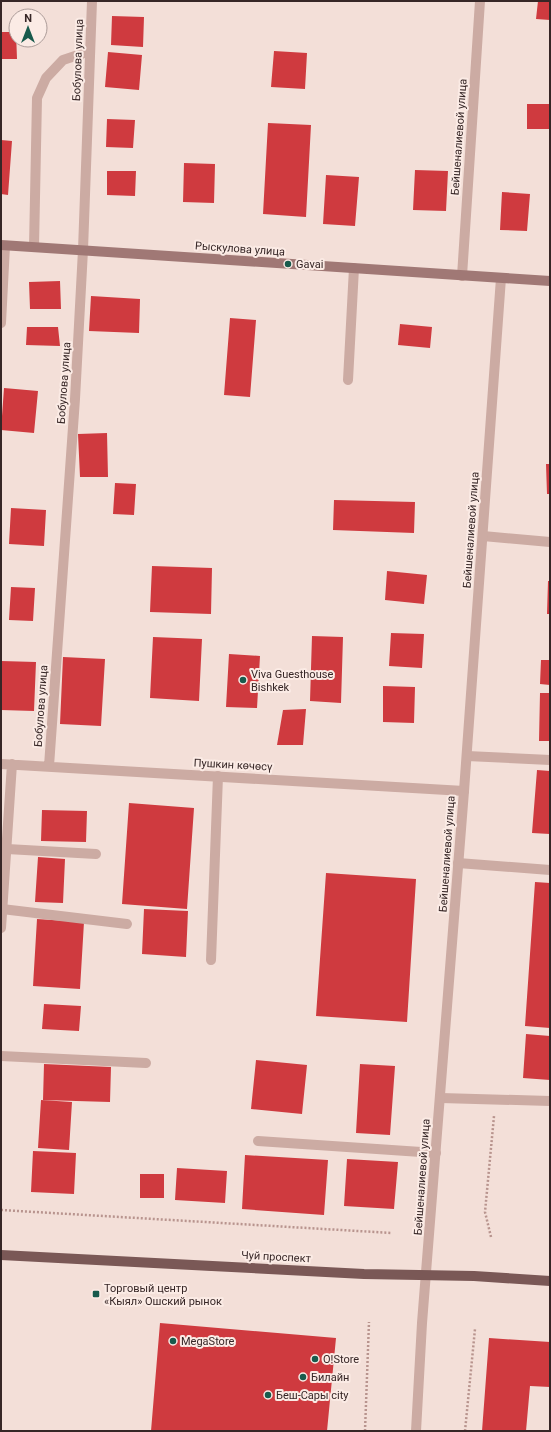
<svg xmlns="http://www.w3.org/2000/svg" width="551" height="1432" viewBox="0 0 551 1432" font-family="Roboto,sans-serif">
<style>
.building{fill:#cf3a3f}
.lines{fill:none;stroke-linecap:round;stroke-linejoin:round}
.path{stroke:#b8948e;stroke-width:2.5;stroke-dasharray:2 2;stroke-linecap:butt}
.service{stroke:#ccaba3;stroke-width:10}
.minor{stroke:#ccaba3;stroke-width:10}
.tertiary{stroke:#ccaba3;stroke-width:10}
.secondary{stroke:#a07875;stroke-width:10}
.primary{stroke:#7a5856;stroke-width:10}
.poi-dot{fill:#185b4d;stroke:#fbebe5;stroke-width:1.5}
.labels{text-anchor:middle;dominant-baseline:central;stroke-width:4;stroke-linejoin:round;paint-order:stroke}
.street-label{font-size:11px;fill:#362626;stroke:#fbebe5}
.poi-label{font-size:11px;fill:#362626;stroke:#fbebe5;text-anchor:start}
</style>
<rect width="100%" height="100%" fill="#f3dfd8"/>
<path class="building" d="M 538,1 L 550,1 L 550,20 L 536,19 Z
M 112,16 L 144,17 L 143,47 L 111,45 Z
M 1,32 L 16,32 L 17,59 L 1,59 Z
M 274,51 L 307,53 L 305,89 L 271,87 Z
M 108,52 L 142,55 L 139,90 L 105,87 Z
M 527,104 L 550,104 L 550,129 L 527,129 Z
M 107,119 L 135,120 L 133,148 L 106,147 Z
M 268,123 L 311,125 L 306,217 L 263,214 Z
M 1,140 L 12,141 L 8,195 L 1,194 Z
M 184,163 L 215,164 L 214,203 L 183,202 Z
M 415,170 L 448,171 L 446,211 L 413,210 Z
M 107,171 L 136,171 L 135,196 L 107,195 Z
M 326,175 L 359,177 L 355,226 L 323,224 Z
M 502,192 L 530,194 L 527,231 L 500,230 Z
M 60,281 L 61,309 L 30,309 L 29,282 Z
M 91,296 L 140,299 L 139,333 L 89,331 Z
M 230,318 L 256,320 L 250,397 L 224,395 Z
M 400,324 L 432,327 L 430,348 L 398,345 Z
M 27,327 L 58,327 L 60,346 L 26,345 Z
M 4,388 L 38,391 L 34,433 L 1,430 Z
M 107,433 L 108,477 L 80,477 L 78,434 Z
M 546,464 L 550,464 L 550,494 L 547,494 Z
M 115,483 L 136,484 L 134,515 L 113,514 Z
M 334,500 L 415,502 L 414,533 L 333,530 Z
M 11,508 L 46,510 L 44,546 L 9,544 Z
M 152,566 L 212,568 L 211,614 L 150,612 Z
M 387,571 L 427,575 L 424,604 L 385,600 Z
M 548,581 L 550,581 L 550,614 L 547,614 Z
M 11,587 L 35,588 L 33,621 L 9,620 Z
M 391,633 L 424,634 L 422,668 L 389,666 Z
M 312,636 L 343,637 L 341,703 L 310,701 Z
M 153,637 L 202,639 L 199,701 L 150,698 Z
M 229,654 L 260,656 L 257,708 L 226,707 Z
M 63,657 L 105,659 L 101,726 L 60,724 Z
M 541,660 L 550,660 L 550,685 L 540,684 Z
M 1,661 L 36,662 L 34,711 L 1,710 Z
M 383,686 L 415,687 L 414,723 L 383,722 Z
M 540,693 L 550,693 L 550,741 L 539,741 Z
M 306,709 L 303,745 L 277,745 L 283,710 Z
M 537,770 L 550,771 L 550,834 L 532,833 Z
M 129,803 L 194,808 L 187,909 L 122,904 Z
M 42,810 L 87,811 L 86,842 L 41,841 Z
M 38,857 L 65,859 L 63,903 L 35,902 Z
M 326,873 L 416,879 L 407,1022 L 316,1016 Z
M 535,882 L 550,883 L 550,1028 L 525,1026 Z
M 144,909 L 188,911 L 186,957 L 142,954 Z
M 37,919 L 84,922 L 80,989 L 33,986 Z
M 44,1004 L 81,1006 L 79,1031 L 42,1029 Z
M 526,1034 L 550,1036 L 550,1080 L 523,1078 Z
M 256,1060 L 307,1065 L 302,1114 L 251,1109 Z
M 44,1064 L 111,1067 L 110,1102 L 43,1100 Z
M 360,1064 L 395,1066 L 390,1135 L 356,1133 Z
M 41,1100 L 72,1102 L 69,1150 L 38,1148 Z
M 33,1151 L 76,1153 L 74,1194 L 31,1192 Z
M 245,1155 L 328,1160 L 324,1215 L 242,1209 Z
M 347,1159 L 398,1162 L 394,1209 L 344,1206 Z
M 177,1168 L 227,1171 L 225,1203 L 175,1200 Z
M 140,1174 L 164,1174 L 164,1198 L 140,1198 Z
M 160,1323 L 336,1338 L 327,1431 L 151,1431 Z
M 489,1338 L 550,1342 L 550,1387 L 530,1386 L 526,1431 L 482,1431 Z"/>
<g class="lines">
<path class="path" d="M 1,1210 L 392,1233
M 491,1237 L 485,1212 L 494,1116
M 365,1431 L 369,1322
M 465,1431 L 475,1329"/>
<path class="service" d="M 462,276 L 480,1
M 348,380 L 354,268
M 483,536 L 550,542
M 7,849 L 96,854
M 458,863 L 550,870
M 2,909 L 127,924
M 211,960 L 218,776
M 1,1056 L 146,1063
M 441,1098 L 550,1101
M 258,1141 L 436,1153"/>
<path class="minor" d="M 34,247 L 37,98 L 46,78 L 63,60 L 90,51
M 1,323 L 5,246
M 467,756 L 550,760
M 1,764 L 464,791
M 49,766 L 75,399 L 83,250 L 92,1
M 1,928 L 12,764"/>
<path class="tertiary" d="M 416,1431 L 422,1323 L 464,791 L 501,278"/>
<path class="secondary" d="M 1,245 L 550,281"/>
<path class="primary" d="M 1,1255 L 364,1274 L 474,1276 L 550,1281"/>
</g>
<g class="poi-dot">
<circle cx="288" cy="264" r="4"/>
<circle cx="243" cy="680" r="4"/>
<rect x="92" y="1290" width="8" height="8" rx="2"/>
<circle cx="173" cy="1341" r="4"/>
<circle cx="315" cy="1359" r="4"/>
<circle cx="303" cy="1377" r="4"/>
<circle cx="268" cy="1395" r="4"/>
</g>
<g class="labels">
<g class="street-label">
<text transform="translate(78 60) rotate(-88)">Бобулова улица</text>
<text transform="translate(459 137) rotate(-86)">Бейшеналиевой улица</text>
<text transform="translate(240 249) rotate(4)">Рыскулова улица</text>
<text transform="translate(64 383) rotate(-86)">Бобулова улица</text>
<text transform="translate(471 530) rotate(-86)">Бейшеналиевой улица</text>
<text transform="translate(41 706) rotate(-86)">Бобулова улица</text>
<text transform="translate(233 765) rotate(3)">Пушкин көчөсү</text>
<text transform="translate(447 854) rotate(-86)">Бейшеналиевой улица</text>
<text transform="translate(422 1177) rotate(-86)">Бейшеналиевой улица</text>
<text transform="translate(276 1257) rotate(3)">Чуй проспект</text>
</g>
<g class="poi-label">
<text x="296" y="264">Gavai</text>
<text x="251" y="674">Viva Guesthouse<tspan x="251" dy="13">Bishkek</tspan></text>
<text x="104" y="1288">Торговый центр<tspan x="104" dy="13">«Кыял» Ошский рынок</tspan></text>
<text x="181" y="1341">MegaStore</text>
<text x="323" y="1359">O!Store</text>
<text x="311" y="1377">Билайн</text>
<text x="276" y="1395">Беш-Сары city</text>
</g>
</g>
<rect width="551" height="1432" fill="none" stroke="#362626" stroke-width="4"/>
<g transform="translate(28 28)"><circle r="19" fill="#fbebe5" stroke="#ac9c99"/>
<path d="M0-3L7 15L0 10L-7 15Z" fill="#185b4d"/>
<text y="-6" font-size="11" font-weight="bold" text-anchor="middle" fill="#362626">N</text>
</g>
</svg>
